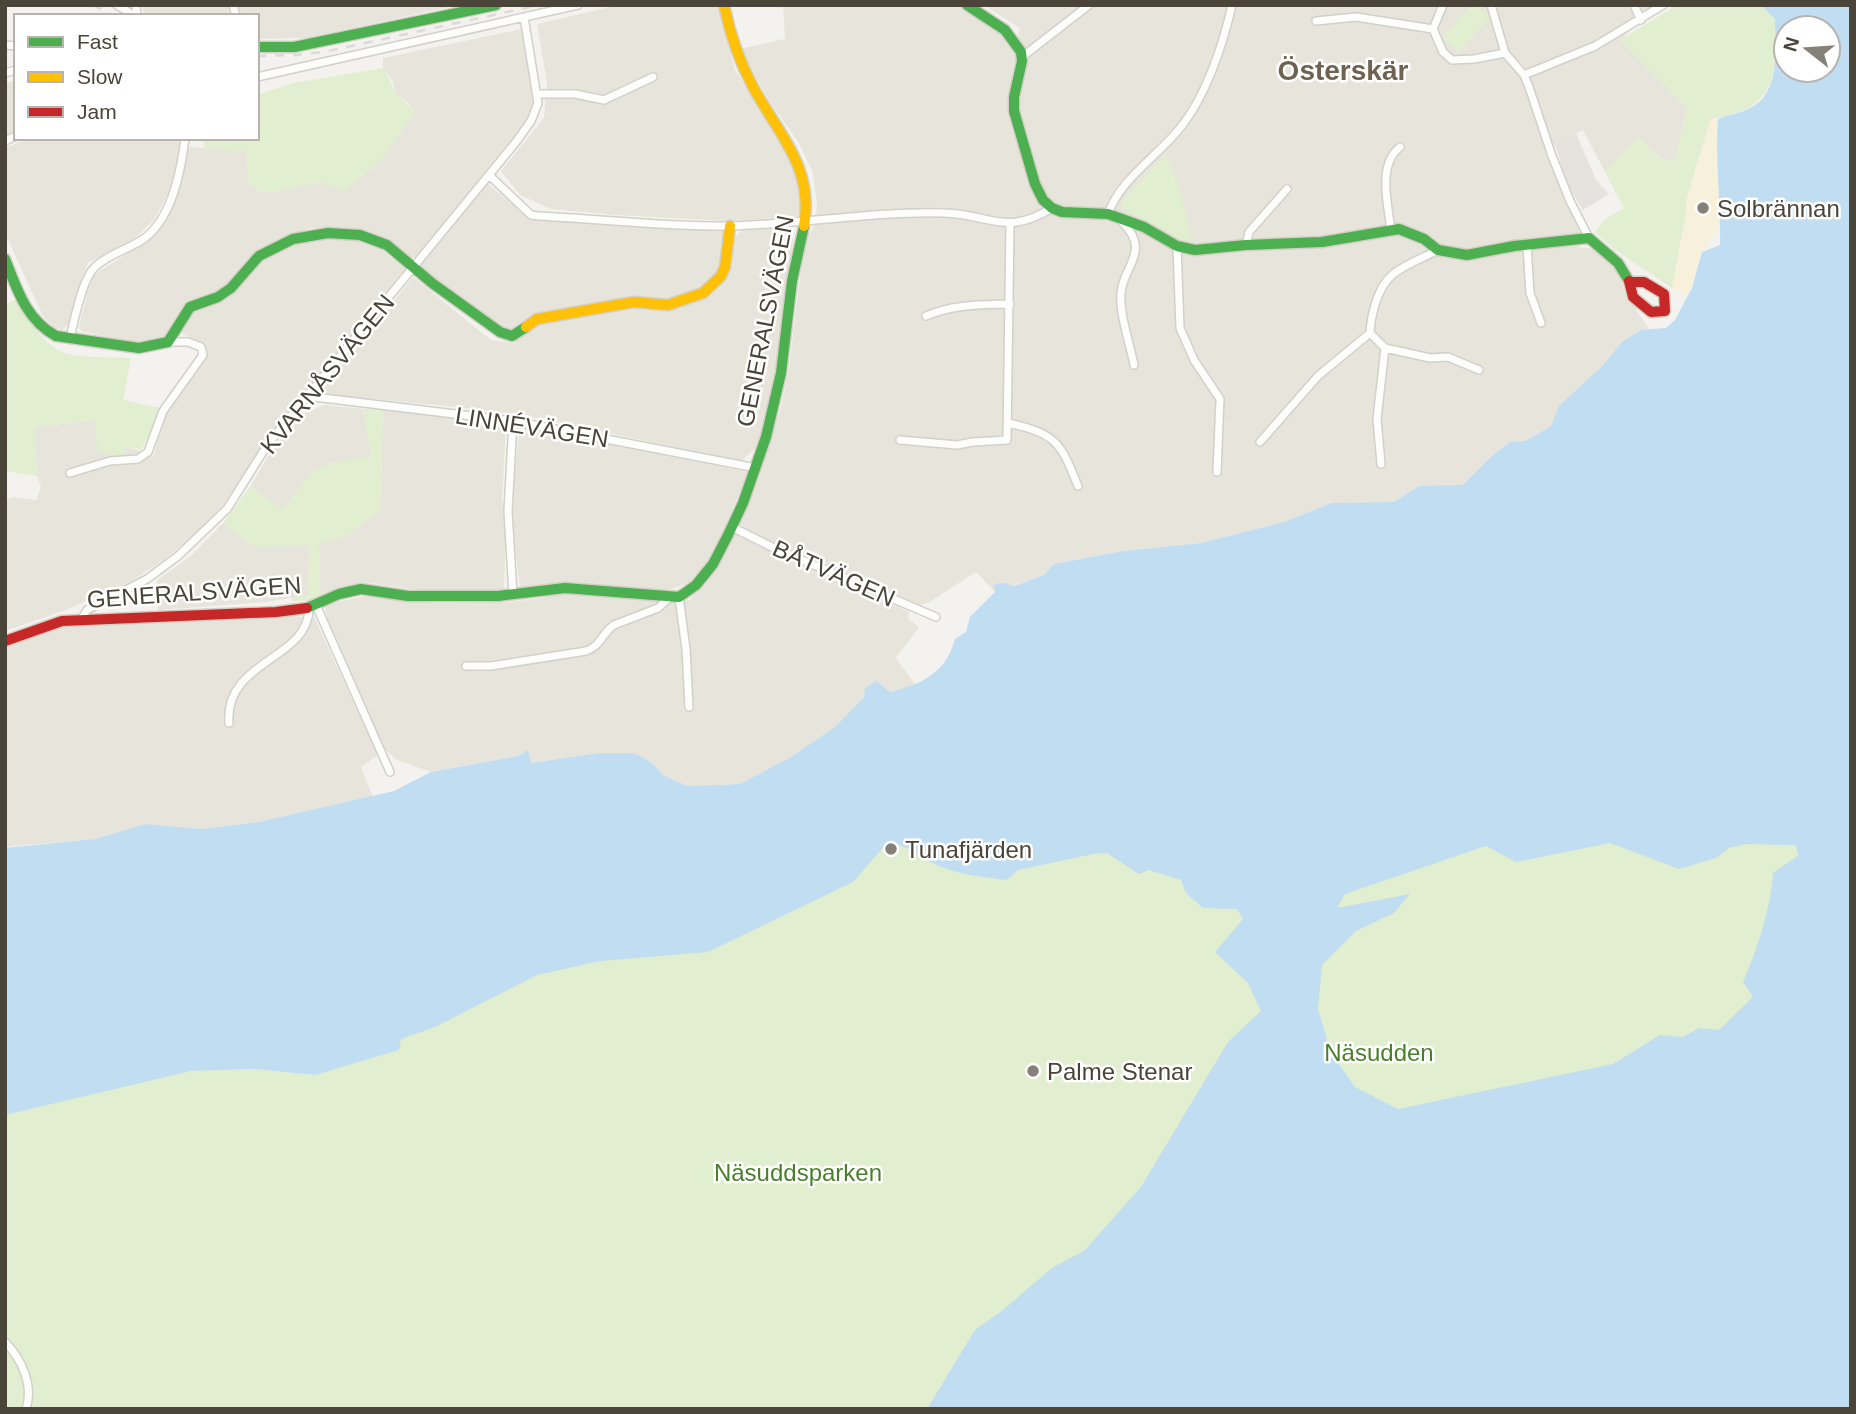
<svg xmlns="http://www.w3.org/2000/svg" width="1856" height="1414" viewBox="0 0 1856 1414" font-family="Arial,sans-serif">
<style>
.residential{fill:#e7e4dc}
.green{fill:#e1eecf}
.sand{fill:#f7f0da}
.parking{fill:#e6e3df}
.water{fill:#c0ddf1;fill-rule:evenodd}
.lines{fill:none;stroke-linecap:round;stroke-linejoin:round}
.street-casing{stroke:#d2d0cb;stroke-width:10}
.fast-casing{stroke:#d3cfc5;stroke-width:13}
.slow-casing{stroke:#d3cfc5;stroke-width:13}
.jam-casing{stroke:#d3cfc5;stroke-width:13}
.street{stroke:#fdfdfc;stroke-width:7}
.fast{stroke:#4caf50;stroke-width:10}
.slow{stroke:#ffc107;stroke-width:10}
.jam{stroke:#c62828;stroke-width:10}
.rail{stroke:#dbdbda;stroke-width:2.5;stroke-dasharray:9 9;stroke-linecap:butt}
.poi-dot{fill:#868178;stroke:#fff;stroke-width:2.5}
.labels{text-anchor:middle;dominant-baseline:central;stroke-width:5;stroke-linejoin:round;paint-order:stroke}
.poi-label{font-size:24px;fill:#4b4439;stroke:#fff;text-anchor:start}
.street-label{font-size:24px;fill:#4b4439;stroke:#fff}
.park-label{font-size:24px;fill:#4a7f2a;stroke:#fff}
.quarter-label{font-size:28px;font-weight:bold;fill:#6e6250;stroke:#fff}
</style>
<rect width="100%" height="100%" fill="#f4f2ee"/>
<path class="residential" d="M 143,5 L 229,5 L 232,16 L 151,16 L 143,12 Z
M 238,5 L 457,5 L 307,38 L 257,39 L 257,16 L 241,16 Z
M 619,5 L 718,5 L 735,70 L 796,165 L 802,195 L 800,214 L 794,217 L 729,221 L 615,215 L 551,209 L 520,195 L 501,171 L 544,118 L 547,83 L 537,24 Z
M 783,5 L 957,5 L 1002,33 L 1013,50 L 1020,28 L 984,5 L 1653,5 L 1621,40 L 1687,108 L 1675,161 L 1662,159 L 1638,137 L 1605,172 L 1583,130 L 1548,149 L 1580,226 L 1578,247 L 1594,249 L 1614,263 L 1626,295 L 1649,329 L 1641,330 L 1622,342 L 1551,426 L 1525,441 L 1510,443 L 1463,486 L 1419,486 L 1394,502 L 1331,503 L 1284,522 L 1201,543 L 1123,551 L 1054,564 L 1044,575 L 995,592 L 976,572 L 928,603 L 920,605 L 755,535 L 739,523 L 780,411 L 789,368 L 804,245 L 815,224 L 817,203 L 813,173 L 799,143 L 771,104 L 740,49 L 785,39 Z
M 522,29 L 534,100 L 531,113 L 502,154 L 416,257 L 411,257 L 397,246 L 363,231 L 332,227 L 310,228 L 287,237 L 235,281 L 219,291 L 195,299 L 183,307 L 165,337 L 155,342 L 140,344 L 82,331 L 79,327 L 88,290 L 95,274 L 150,239 L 159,228 L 178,191 L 187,147 L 246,151 L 249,186 L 267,193 L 320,182 L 380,161 L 415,112 L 409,104 L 395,93 L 393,82 L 383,68 L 383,58 Z
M 16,81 L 16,132 L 5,137 L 5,83 Z
M 30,138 L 181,138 L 176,178 L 154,220 L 135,238 L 88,263 L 82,277 L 69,324 L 62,330 L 53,326 L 43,316 L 5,233 L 5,148 Z
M 488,184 L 529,218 L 724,229 L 720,265 L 717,273 L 705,286 L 675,300 L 626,300 L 543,311 L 509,330 L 501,327 L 437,283 L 420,264 Z
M 790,227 L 794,232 L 777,381 L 757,447 L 741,461 L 522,415 L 447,406 L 328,395 L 322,391 L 413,277 L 491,340 L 514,343 L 538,323 L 636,305 L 645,310 L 668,309 L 698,299 L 731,262 L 734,239 L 741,231 Z
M 309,237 L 347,237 L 376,245 L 405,269 L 267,440 L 225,503 L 196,533 L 164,560 L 128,583 L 63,611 L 5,631 L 5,500 L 13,497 L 36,500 L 41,487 L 37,476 L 34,427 L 96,420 L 127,447 L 154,456 L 165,402 L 206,344 L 181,333 L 187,314 L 230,296 L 267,256 Z
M 325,405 L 363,409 L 372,457 L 332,463 L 311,473 L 283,511 L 250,487 L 270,453 L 302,414 Z
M 383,409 L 460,416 L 506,425 L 502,500 L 506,525 L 504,592 L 427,591 L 364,582 L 327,592 L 320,591 L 319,544 L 346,536 L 380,510 Z
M 520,427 L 748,472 L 712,557 L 694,581 L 663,592 L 585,583 L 555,583 L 540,587 L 520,587 L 510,508 Z
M 223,523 L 248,543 L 257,547 L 309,546 L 308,595 L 267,602 L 158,610 L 157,580 L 191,556 Z
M 734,532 L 909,612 L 908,619 L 919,627 L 896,658 L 916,686 L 864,697 L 835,727 L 791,757 L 740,784 L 687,786 L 663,775 L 651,762 L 634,754 L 624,753 L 599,753 L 530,763 L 527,751 L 518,756 L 431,772 L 397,760 L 381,746 L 328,623 L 325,605 L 366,596 L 438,603 L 510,602 L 544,598 L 562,589 L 649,601 L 690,600 Z
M 285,616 L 314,617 L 378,755 L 361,767 L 373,797 L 259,822 L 202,829 L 145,824 L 95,839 L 5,847 L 5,647 L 55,626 Z"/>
<path class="green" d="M 1472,5 L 1477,5 L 1490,17 L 1459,52 L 1442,37 Z
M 1677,5 L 1761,5 L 1775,19 C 1775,57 1781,98 1738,112 C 1729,115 1720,119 1711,118 L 1686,201 L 1686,214 L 1672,288 L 1614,249 L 1595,232 L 1604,220 L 1624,208 L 1605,172 L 1638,137 L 1661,159 L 1675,161 L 1687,109 L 1620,40 Z
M 383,68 C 388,75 393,90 397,95 C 403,101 410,105 415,112 L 380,161 L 345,191 L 320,182 L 268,193 L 249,186 L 246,151 L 204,150 L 203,138 L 257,138 L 257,95 L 293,83 Z
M 1165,154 L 1180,189 L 1192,242 C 1167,238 1147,219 1123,210 L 1120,203 Z
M 17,299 C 26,318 43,344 64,353 C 78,358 115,357 131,358 L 123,400 L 159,408 L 152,432 L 141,450 L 127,447 L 120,456 L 97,452 L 95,420 L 34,427 L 37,476 L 5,471 L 5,305 Z
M 363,409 L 383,409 L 380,510 L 346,536 L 319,544 L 320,591 L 327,592 L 312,600 L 292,601 L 292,598 L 308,594 L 309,546 L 257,547 L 248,543 L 223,523 L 250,487 L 283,510 L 311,473 C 329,461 351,460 371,457 Z
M 1851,571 L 1851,1147 L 1501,1409 L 5,1409 L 5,1112 L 191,1071 L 254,1069 L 315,1075 L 388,1053 L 353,928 Z"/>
<path class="sand" d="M 1711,118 L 1718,119 C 1715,156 1720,193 1721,231 L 1715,232 L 1702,252 L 1688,295 L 1672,288 L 1686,214 L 1686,201 Z"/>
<path class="parking" d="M 1576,133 L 1596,180 L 1609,194 L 1583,210 L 1568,186 L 1555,145 Z"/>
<path class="water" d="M 1761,5 L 1851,5 L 1851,1409 L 927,1409 L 975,1330 L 1003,1310 L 1052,1268 L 1084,1251 L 1141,1187 L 1228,1042 L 1261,1011 L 1248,983 L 1215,952 L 1243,919 L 1237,909 L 1203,908 L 1186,893 L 1181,880 L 1149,870 L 1139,874 L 1107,853 L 1093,854 L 1018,870 L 1007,880 C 984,877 959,875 937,865 C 920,858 907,845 888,842 L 853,882 L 708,952 L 600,961 L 537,975 L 435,1027 L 401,1039 L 399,1050 L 315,1075 L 254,1069 L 191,1071 L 5,1115 L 5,848 L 95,839 L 145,824 L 202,829 L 259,822 L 394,791 L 431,772 L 518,756 L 528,750 L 531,763 L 599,753 L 634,753 L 651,762 L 663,775 L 687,786 L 740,784 L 791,757 L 835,727 L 864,697 L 865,688 L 876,681 L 890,692 C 922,684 946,673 955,639 L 966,632 L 970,617 L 995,592 L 994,584 L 1004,583 L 1014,586 L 1044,575 L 1054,564 L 1123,551 L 1201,543 L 1284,522 L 1331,503 L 1394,502 L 1419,486 L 1463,485 L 1491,457 L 1510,442 L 1525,441 L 1551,426 L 1559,406 L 1602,366 L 1622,342 L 1641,330 L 1666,328 L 1675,320 L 1692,288 L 1702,252 L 1720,245 C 1721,203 1715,160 1718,119 C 1728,115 1740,113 1750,108 C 1781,94 1775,47 1775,19 ZM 1786,28 L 1828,28 L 1828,70 L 1786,70 ZM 1610,843 L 1679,869 L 1716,858 L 1729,848 L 1746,844 L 1795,845 L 1799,855 L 1773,873 C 1771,907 1757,951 1743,982 L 1753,997 L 1719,1030 L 1699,1028 L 1683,1037 L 1660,1035 L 1613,1064 L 1398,1109 L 1355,1087 L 1331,1053 L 1318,1009 L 1322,965 L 1356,931 L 1394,913 L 1410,894 L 1337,908 L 1345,894 L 1486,846 L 1516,862 Z"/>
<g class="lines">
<g class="street-casing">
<path id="street" d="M 117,5 L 135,16
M 136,5 L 137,16
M 233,5 L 236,16
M 1443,5 L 1433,29 L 1443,52 L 1452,60 L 1474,59 L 1505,53
M 1491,5 L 1505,53 L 1524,75 L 1529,87 L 1552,156 L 1570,201 L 1589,238
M 1634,5 L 1641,20
M 1316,21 L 1356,17 L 1433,29
M 5,45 L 16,46
M 1022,57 L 1089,5
M 5,73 L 16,70
M 1524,75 L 1595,46 L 1663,5
M 257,77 L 578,5
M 537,94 L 575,94 L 604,100 L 653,77
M 5,141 L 16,136
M 490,176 L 531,215 L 539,216 C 603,219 667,227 731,226 C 802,224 873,211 944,213 C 990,214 1005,237 1052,208
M 1108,214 C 1121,178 1157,157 1180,128 C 1206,96 1223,45 1232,5
M 1122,222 C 1152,251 1123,266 1121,293 C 1119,313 1130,344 1134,365
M 1391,230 C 1388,205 1377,165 1400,147
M 1246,245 L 1249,232 L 1287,189
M 1527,245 L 1530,293 L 1541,323
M 1177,246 L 1180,328 L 1194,360 L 1220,399 L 1217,472
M 926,316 C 954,304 981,305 1010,304
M 70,337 C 75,319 82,279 95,267 C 107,255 128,249 142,240 C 172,220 181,171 185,138
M 1385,348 L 1430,358 L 1448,357 L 1479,370
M 306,396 L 513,421 L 756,468
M 1008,423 C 1056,434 1060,441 1078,486
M 900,440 L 957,445 L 973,442 L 1007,440 L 1010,224
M 1260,442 L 1318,376 L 1370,333
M 1381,464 L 1377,419 L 1385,348 L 1370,333 C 1371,314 1378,287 1392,275 C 1405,264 1423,258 1438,250
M 70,473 L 110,461 L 138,459 L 148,452 L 163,411 L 203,355 L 201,347 L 188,342 L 168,342
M 732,527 L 774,548 L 936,617
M 513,595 L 508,511 L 513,421
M 679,597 L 686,649 L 689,707
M 316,605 L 390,772
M 81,620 L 87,610 L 147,579 L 178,556 L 227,509 L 268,444 L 516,142 L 531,121 L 538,103 L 524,17
M 466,666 L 491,666 L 586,651 C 601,646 602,633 614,625 L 658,608 L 670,597
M 229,723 C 224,660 309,660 309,608
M 5,1342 C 21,1358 34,1385 26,1409"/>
</g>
<g class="fast-casing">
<path id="fast" d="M 967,5 L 1005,30 L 1021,52 L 1022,61 L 1014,97 L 1014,111 L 1035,184 L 1043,200 L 1052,208 L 1062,212 L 1108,214 L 1144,227 L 1177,246 L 1195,250 L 1246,245 L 1322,242 L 1399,229 L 1424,239 L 1438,250 L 1467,255 L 1514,246 L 1589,238 L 1618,263 L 1629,281
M 257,47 L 294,47 L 496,5
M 5,259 C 17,289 26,320 56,336 L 139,348 L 168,342 L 190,307 L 218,297 L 231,288 L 259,256 L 293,239 L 328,233 L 360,235 L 387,245 L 432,283 L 500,332 L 512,336 L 526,327
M 307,608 L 339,594 L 361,589 L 408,596 L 498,596 L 565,588 L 679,597 L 696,585 L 713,564 L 728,535 L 743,503 L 766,437 L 781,373 L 792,281 L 804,226"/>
</g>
<g class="slow-casing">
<path id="slow" d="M 724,5 C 730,34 739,61 753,87 C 779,135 814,167 804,226
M 526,327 L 537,319 L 634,302 L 668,305 L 703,293 L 721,276 L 725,267 L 730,226"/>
</g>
<g class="jam-casing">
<path id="jam" d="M 1629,281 L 1633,297 L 1651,312 L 1665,311 L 1664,294 L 1644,282 L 1632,282
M 5,641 L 62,621 L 276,612 L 307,608"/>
</g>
<use href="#street" class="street"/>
<use href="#fast" class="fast"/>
<use href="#slow" class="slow"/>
<use href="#jam" class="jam"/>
<path class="rail" d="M 93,5 L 114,16
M 257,56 L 295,55 L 324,52 L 539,5"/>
</g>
<g class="poi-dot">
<circle cx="1703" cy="208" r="7"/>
<circle cx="891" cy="849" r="7"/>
<circle cx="1033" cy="1071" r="7"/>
</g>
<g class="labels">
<g class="poi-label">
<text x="1717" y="208">Solbrännan</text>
<text x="905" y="849">Tunafjärden</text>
<text x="1047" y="1071">Palme Stenar</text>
</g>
<g class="street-label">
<text transform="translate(765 321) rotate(-79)">GENERALSVÄGEN</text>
<text transform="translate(327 374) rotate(-51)">KVARNÅSVÄGEN</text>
<text transform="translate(532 427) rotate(9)">LINNÉVÄGEN</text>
<text transform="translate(834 573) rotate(24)">BÅTVÄGEN</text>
<text transform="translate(194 592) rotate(-4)">GENERALSVÄGEN</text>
</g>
<g class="park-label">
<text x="1379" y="1052">Näsudden</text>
<text x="798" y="1172">Näsuddsparken</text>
</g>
<g class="quarter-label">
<text x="1343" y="70">Österskär</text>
</g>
</g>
<rect width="1856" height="1414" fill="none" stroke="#4b4439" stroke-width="14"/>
<rect x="14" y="14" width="245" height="126" fill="#ffffff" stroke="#b7b4b0" stroke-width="2"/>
<rect x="28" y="37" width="35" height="10" fill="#4caf50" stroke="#b7b4b0" stroke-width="2"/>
<text x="77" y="49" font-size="21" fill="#4b4439">Fast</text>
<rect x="28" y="72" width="35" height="10" fill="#ffc107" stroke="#b7b4b0" stroke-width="2"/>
<text x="77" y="84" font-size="21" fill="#4b4439">Slow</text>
<rect x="28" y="107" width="35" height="10" fill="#c62828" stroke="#b7b4b0" stroke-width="2"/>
<text x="77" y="119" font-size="21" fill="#4b4439">Jam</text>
<g transform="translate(1807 49) rotate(287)"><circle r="33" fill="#ffffff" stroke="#b7b4b0" stroke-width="2"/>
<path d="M0-5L12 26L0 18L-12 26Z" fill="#868178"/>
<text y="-10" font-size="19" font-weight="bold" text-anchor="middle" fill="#4b4439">N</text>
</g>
</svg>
